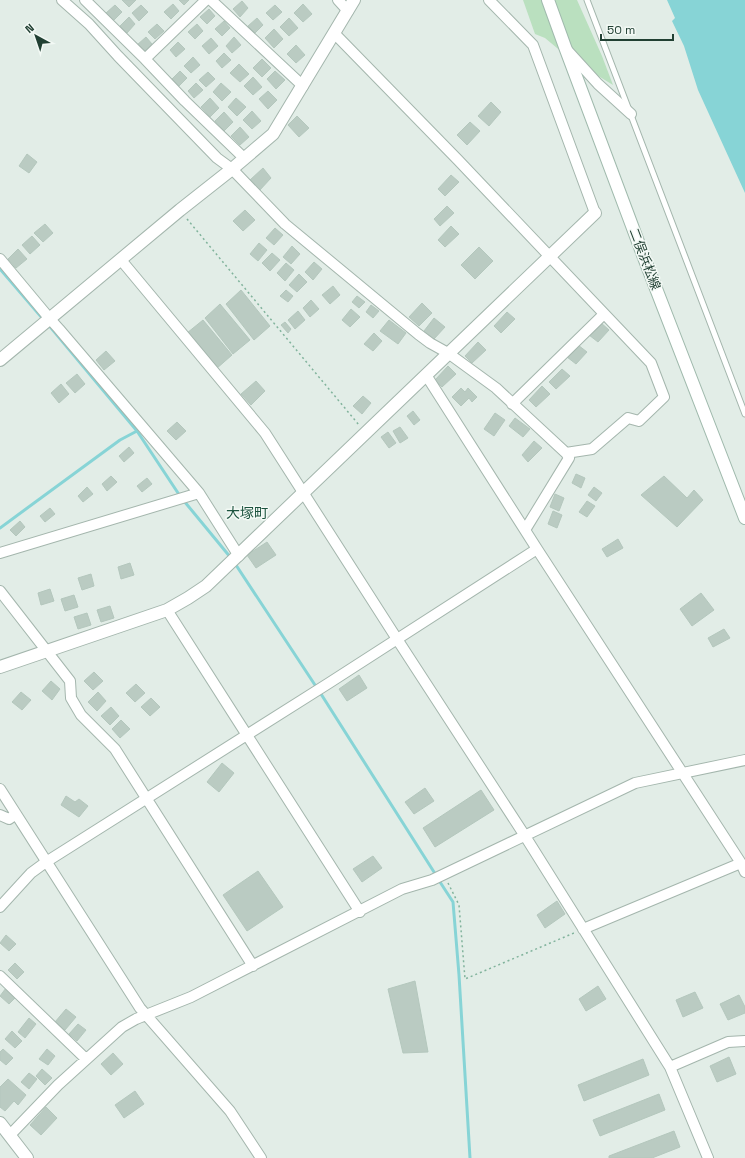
<svg xmlns="http://www.w3.org/2000/svg" width="745" height="1158" viewBox="0 0 745 1158" font-family="'Space Grotesk','Noto Sans JP',sans-serif">
<style>
.green{fill:#bae0bf}
.water{fill:#87d4d6}
.lines{fill:none;stroke-linecap:round;stroke-linejoin:round}
.stream{stroke:#87d4d6;stroke-width:3}
.building{fill:#bacbc2;stroke:#b4c7bd}
.service-casing{stroke:#a4b6ad;stroke-width:7}
.minor-casing{stroke:#a4b6ad;stroke-width:12}
.tertiary-casing{stroke:#a4b6ad;stroke-width:14}
.secondary-casing{stroke:#a0baad;stroke-width:14}
.path{stroke:#81b39c;stroke-width:1.5;stroke-dasharray:2 3;stroke-linecap:butt}
.service{stroke:#fff;stroke-width:5}
.minor{stroke:#fff;stroke-width:10}
.tertiary{stroke:#fff;stroke-width:12}
.secondary{stroke:#fff;stroke-width:12}
.labels{text-anchor:middle;dominant-baseline:central;stroke-width:3;stroke-linejoin:round;paint-order:stroke}
.street-label{font-size:13px;fill:#214033;stroke:#f3f9f5}
.neighbourhood-label{font-size:14px;fill:#1b533e;stroke:#f3f9f5}
</style>
<rect width="100%" height="100%" fill="#e2ede7"/>
<path class="green" d="M 523,0 L 577,0 L 602,56 L 613,85 L 569,58 L 545,38 L 535,34 Z"/>
<path class="water" d="M 667,0 L 745,0 L 745,193 L 698,90 L 684,46 L 672,21 L 675,18 Z"/>
<g class="lines">
<path class="stream" d="M 0,269 L 43,319
M 47,323 L 137,431 L 180,496
M 184,501 L 231,558
M 0,528 L 120,440 L 137,431
M 234,562 L 315,685
M 321,694 L 434,872
M 440,882 L 453,902 L 459,975 L 470,1158"/>
</g>
<path class="building" d="M 122,0 L 136,0 L 129,7 Z
M 179,0 L 189,0 L 184,5 Z
M 242,1 L 248,8 L 240,17 L 233,9 Z
M 173,4 L 179,11 L 171,19 L 164,12 Z
M 303,4 L 312,14 L 303,22 L 294,13 Z
M 115,5 L 122,12 L 113,21 L 106,13 Z
M 141,5 L 148,12 L 139,21 L 132,13 Z
M 275,5 L 282,12 L 273,20 L 266,13 Z
M 209,9 L 215,16 L 207,24 L 200,17 Z
M 129,17 L 135,24 L 127,33 L 120,26 Z
M 257,18 L 263,25 L 255,33 L 248,26 Z
M 289,18 L 298,28 L 289,36 L 280,27 Z
M 224,21 L 230,28 L 222,36 L 215,29 Z
M 157,24 L 164,31 L 155,39 L 148,32 Z
M 197,24 L 203,31 L 195,39 L 188,32 Z
M 274,29 L 283,39 L 274,48 L 265,38 Z
M 146,37 L 152,44 L 143,53 L 137,45 Z
M 234,37 L 241,45 L 232,53 L 226,46 Z
M 211,38 L 218,46 L 209,54 L 202,46 Z
M 178,42 L 185,49 L 176,57 L 170,50 Z
M 296,45 L 305,55 L 296,63 L 287,54 Z
M 224,53 L 231,60 L 222,68 L 216,61 Z
M 193,57 L 200,65 L 191,73 L 184,66 Z
M 262,59 L 271,68 L 262,77 L 253,68 Z
M 239,64 L 249,74 L 240,82 L 230,73 Z
M 180,71 L 187,78 L 178,87 L 172,79 Z
M 275,71 L 285,80 L 276,89 L 267,79 Z
M 208,72 L 215,79 L 206,87 L 199,80 Z
M 253,77 L 262,87 L 253,95 L 244,86 Z
M 196,83 L 203,90 L 194,98 L 188,91 Z
M 221,83 L 231,92 L 222,101 L 213,92 Z
M 268,91 L 277,100 L 268,109 L 259,99 Z
M 210,98 L 219,108 L 210,117 L 201,107 Z
M 236,98 L 246,107 L 237,116 L 228,107 Z
M 491,102 L 501,112 L 489,126 L 478,116 Z
M 252,111 L 261,121 L 252,129 L 243,120 Z
M 224,112 L 233,122 L 224,131 L 215,121 Z
M 297,116 L 309,128 L 299,137 L 288,125 Z
M 470,122 L 480,131 L 467,145 L 457,135 Z
M 240,127 L 249,137 L 240,145 L 231,136 Z
M 27,154 L 37,162 L 29,173 L 19,166 Z
M 263,168 L 271,178 L 259,191 L 250,180 Z
M 451,175 L 459,182 L 445,196 L 438,189 Z
M 447,206 L 454,213 L 440,226 L 434,219 Z
M 245,210 L 255,220 L 243,231 L 233,221 Z
M 45,224 L 53,233 L 43,242 L 34,233 Z
M 451,226 L 459,234 L 445,247 L 438,240 Z
M 275,228 L 283,235 L 274,245 L 266,238 Z
M 32,236 L 40,245 L 30,254 L 22,245 Z
M 259,243 L 267,250 L 258,261 L 250,254 Z
M 292,246 L 300,254 L 291,264 L 283,257 Z
M 479,247 L 493,261 L 475,279 L 461,265 Z
M 18,249 L 27,259 L 16,268 L 8,259 Z
M 272,253 L 280,260 L 270,271 L 262,263 Z
M 314,262 L 322,269 L 313,280 L 305,272 Z
M 286,263 L 294,270 L 285,281 L 277,273 Z
M 299,274 L 307,282 L 297,292 L 289,285 Z
M 333,286 L 340,295 L 330,304 L 322,295 Z
M 241,290 L 270,326 L 254,340 L 226,304 Z
M 286,290 L 293,296 L 288,302 L 280,296 Z
M 357,296 L 365,302 L 359,308 L 352,302 Z
M 311,300 L 319,309 L 310,317 L 303,308 Z
M 422,303 L 432,313 L 419,326 L 409,317 Z
M 220,304 L 250,340 L 233,354 L 205,318 Z
M 371,305 L 379,311 L 373,318 L 366,312 Z
M 351,309 L 360,317 L 350,327 L 342,320 Z
M 298,311 L 305,320 L 295,329 L 288,320 Z
M 507,312 L 515,319 L 501,333 L 494,326 Z
M 434,318 L 445,327 L 434,339 L 424,331 Z
M 203,320 L 232,355 L 216,369 L 187,333 Z
M 389,320 L 406,333 L 398,344 L 380,331 Z
M 285,322 L 291,329 L 288,333 L 281,325 Z
M 600,322 L 609,330 L 598,342 L 589,335 Z
M 374,333 L 382,341 L 373,351 L 364,344 Z
M 478,342 L 486,350 L 472,363 L 465,356 Z
M 578,345 L 587,352 L 576,364 L 567,357 Z
M 106,351 L 115,361 L 104,370 L 96,360 Z
M 448,366 L 456,374 L 442,387 L 435,380 Z
M 562,369 L 570,376 L 556,389 L 549,382 Z
M 77,374 L 85,384 L 75,393 L 66,383 Z
M 256,381 L 265,391 L 251,405 L 241,394 Z
M 61,384 L 69,394 L 59,403 L 51,393 Z
M 542,386 L 550,394 L 536,407 L 529,400 Z
M 461,388 L 465,392 L 468,388 L 477,397 L 472,402 L 469,398 L 461,406 L 452,397 Z
M 363,396 L 371,403 L 362,414 L 353,406 Z
M 413,411 L 420,420 L 414,425 L 407,416 Z
M 495,413 L 505,420 L 494,436 L 484,429 Z
M 515,418 L 530,429 L 523,437 L 509,426 Z
M 177,422 L 186,431 L 176,440 L 167,431 Z
M 400,427 L 408,438 L 400,443 L 393,431 Z
M 388,432 L 396,443 L 389,448 L 381,437 Z
M 534,441 L 542,448 L 528,462 L 522,455 Z
M 129,447 L 134,453 L 124,462 L 119,456 Z
M 576,474 L 585,478 L 581,488 L 572,483 Z
M 111,476 L 117,482 L 107,491 L 102,484 Z
M 664,476 L 687,498 L 694,490 L 703,500 L 677,527 L 641,495 Z
M 147,478 L 152,484 L 142,492 L 137,486 Z
M 87,487 L 93,494 L 83,502 L 78,496 Z
M 594,487 L 602,493 L 596,501 L 588,495 Z
M 555,494 L 564,498 L 559,511 L 550,507 Z
M 587,501 L 595,506 L 587,517 L 579,512 Z
M 50,508 L 55,514 L 45,522 L 40,516 Z
M 553,511 L 562,515 L 557,528 L 548,524 Z
M 20,521 L 25,527 L 16,536 L 10,530 Z
M 618,539 L 623,548 L 607,557 L 602,549 Z
M 267,542 L 276,555 L 256,568 L 247,555 Z
M 130,563 L 134,575 L 121,579 L 118,567 Z
M 91,574 L 94,586 L 82,590 L 78,578 Z
M 50,589 L 54,601 L 41,605 L 38,593 Z
M 701,593 L 714,610 L 692,626 L 680,609 Z
M 74,595 L 78,607 L 65,611 L 61,599 Z
M 110,606 L 114,618 L 101,622 L 97,610 Z
M 87,613 L 91,625 L 78,629 L 74,617 Z
M 724,629 L 730,638 L 713,647 L 708,638 Z
M 94,672 L 103,681 L 93,690 L 84,681 Z
M 359,675 L 367,688 L 347,701 L 339,689 Z
M 51,681 L 60,689 L 52,700 L 42,691 Z
M 136,684 L 145,693 L 135,702 L 126,693 Z
M 21,692 L 31,700 L 22,710 L 12,702 Z
M 98,692 L 106,701 L 97,711 L 88,702 Z
M 151,698 L 160,707 L 150,716 L 141,707 Z
M 111,707 L 119,716 L 110,725 L 101,716 Z
M 121,720 L 130,729 L 120,738 L 112,729 Z
M 222,763 L 234,773 L 219,792 L 207,782 Z
M 425,788 L 434,801 L 414,814 L 405,802 Z
M 481,790 L 494,810 L 435,847 L 423,828 Z
M 66,796 L 75,802 L 79,799 L 88,806 L 79,817 L 61,805 Z
M 373,856 L 382,868 L 362,882 L 353,869 Z
M 258,871 L 283,907 L 247,931 L 223,895 Z
M 557,901 L 565,914 L 545,928 L 537,915 Z
M 6,935 L 16,944 L 9,951 L 0,943 Z
M 15,963 L 24,972 L 17,979 L 8,970 Z
M 415,981 L 428,1052 L 403,1053 L 388,989 Z
M 598,986 L 606,999 L 586,1011 L 579,999 Z
M 6,988 L 16,997 L 9,1004 L 0,996 Z
M 695,992 L 703,1008 L 683,1017 L 676,1000 Z
M 739,995 L 745,1007 L 745,1013 L 728,1020 L 720,1004 Z
M 66,1009 L 76,1017 L 65,1030 L 55,1022 Z
M 29,1018 L 36,1024 L 25,1038 L 18,1032 Z
M 78,1024 L 86,1030 L 77,1041 L 69,1034 Z
M 12,1031 L 22,1041 L 15,1048 L 5,1039 Z
M 3,1049 L 13,1058 L 6,1065 L 0,1060 L 0,1052 Z
M 47,1049 L 55,1056 L 48,1065 L 39,1059 Z
M 113,1053 L 123,1064 L 111,1075 L 101,1064 Z
M 729,1057 L 736,1074 L 717,1082 L 710,1066 Z
M 643,1059 L 649,1075 L 584,1101 L 578,1085 Z
M 42,1069 L 52,1078 L 45,1085 L 36,1076 Z
M 29,1073 L 37,1079 L 29,1089 L 21,1082 Z
M 8,1079 L 26,1095 L 18,1105 L 14,1101 L 5,1111 L 0,1107 L 0,1087 Z
M 135,1091 L 144,1104 L 124,1118 L 115,1105 Z
M 659,1094 L 665,1110 L 600,1136 L 593,1120 Z
M 46,1107 L 57,1118 L 41,1135 L 30,1125 Z
M 674,1131 L 680,1147 L 652,1158 L 609,1158 L 609,1156 Z"/>
<g class="lines">
<g class="service-casing">
<path id="service" d="M 587,0 L 745,414"/>
</g>
<g class="minor-casing">
<path id="minor" d="M 62,0 L 89,24 L 118,56 L 217,158 L 232,169 L 285,224 L 418,334 L 430,343 L 448,353 L 496,388 L 566,453 L 569,458 L 525,530
M 85,0 L 145,59 L 185,101 L 244,158
M 211,0 L 303,86
M 338,0 L 348,11
M 489,0 L 533,45 L 595,213
M 334,33 L 458,160 L 651,363 L 664,397 L 639,421 L 628,418 L 592,449 L 566,453
M 568,51 L 598,84 L 631,114
M 145,59 L 206,0
M 0,259 L 50,319 L 59,329 L 199,493 L 239,556
M 121,260 L 265,433 L 397,639 L 525,836 L 670,1067 L 708,1158
M 426,375 L 537,549 L 741,863 L 745,872
M 512,404 L 604,314
M 0,553 L 199,493
M 0,591 L 70,681 L 71,698 L 81,715 L 115,749 L 253,966
M 167,610 L 360,912
M 0,789 L 140,1008 L 230,1111 L 261,1158
M 0,815 L 9,819 L 16,814
M 0,907 L 31,873 L 46,862 L 329,683 L 537,549
M 583,929 L 741,863
M 0,976 L 86,1059
M 670,1067 L 728,1042 L 745,1041
M 10,1135 L 58,1085 L 122,1027 L 136,1019 L 191,997 L 402,889 L 432,880 L 635,783 L 745,760"/>
</g>
<g class="tertiary-casing">
<path id="tertiary" d="M 0,360 L 180,210 L 232,169 L 273,134 L 354,0
M 0,667 L 167,610 L 188,598 L 206,586 L 595,213
M 0,1123 L 27,1158"/>
</g>
<g class="secondary-casing">
<path id="secondary" d="M 548,0 L 565,47 L 643,255 L 745,518"/>
</g>
<path class="path" d="M 187,219 L 359,425
M 448,883 L 459,905 L 465,979 L 574,933"/>
<use href="#service" class="service"/>
<use href="#minor" class="minor"/>
<use href="#tertiary" class="tertiary"/>
<use href="#secondary" class="secondary"/>
</g>
<g class="labels">
<g class="street-label">
<text transform="translate(645 259) rotate(69)">二俣浜松線</text>
</g>
<g class="neighbourhood-label">
<text x="247" y="513">大塚町</text>
</g>
</g>
<g transform="translate(36 36) rotate(320)" stroke="#f3f9f5" stroke-width="3" paint-order="stroke">
<path d="M0-3L7 15L0 10L-7 15Z" fill="#214033"/>
<text y="-6" font-size="11" font-weight="bold" text-anchor="middle" fill="#214033">N</text>
</g>
<path d="M601 34v6h72v-6" fill="none" stroke="#214033" stroke-width="2"/>
<text x="607" y="34" font-size="12" fill="#214033" stroke="#f3f9f5" stroke-width="3" paint-order="stroke">50 m</text>
</svg>
